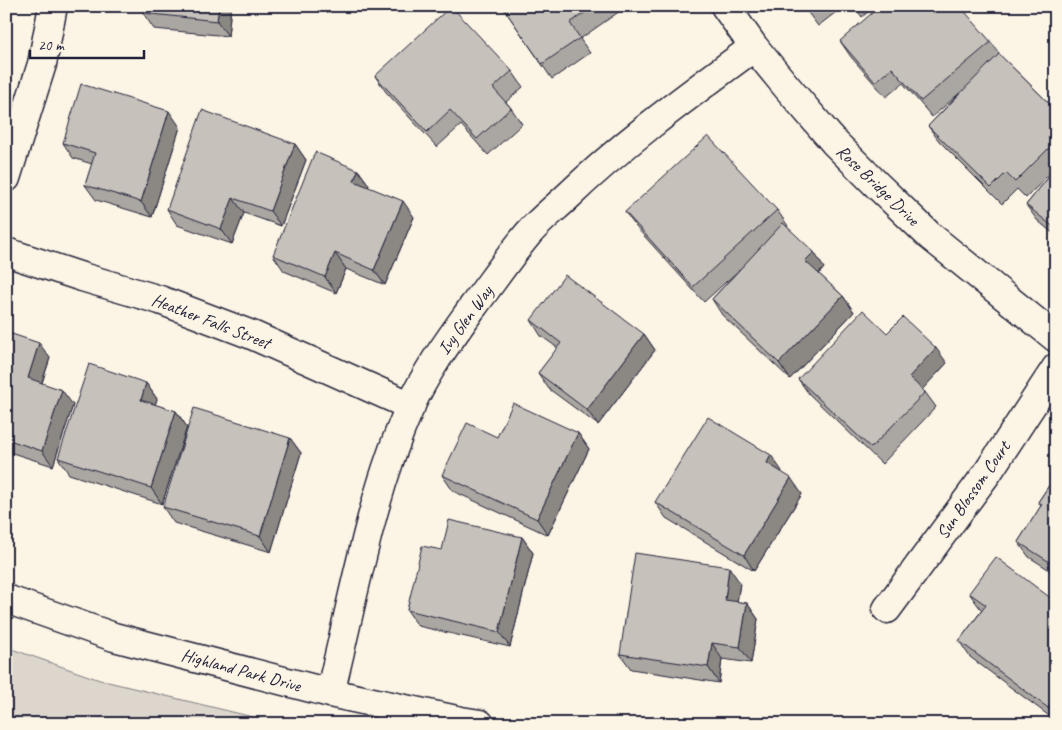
<svg xmlns="http://www.w3.org/2000/svg" width="1062" height="730" viewBox="0 0 1062 730" font-family="Caveat,sans-serif">
<style>
.green{fill:#dcd6cc;stroke:#7f7c84}
.lines{fill:none;stroke-linecap:round;stroke-linejoin:round}
.minor-casing{stroke:#22223b;stroke-width:31}
.minor{stroke:#fcf5e5;stroke-width:28}
.wall{fill:#aaa6a1;stroke:#22223b}
.shaded-wall{fill:#8b8783;stroke:#22223b}
.building{fill:#c6c1bb;stroke:#22223b}
.labels{text-anchor:middle;dominant-baseline:central;stroke-width:4.5;stroke-linejoin:round;paint-order:stroke}
.street-label{font-size:18px;fill:#22223b;stroke:#fcf5e5}
</style>
<rect width="100%" height="100%" fill="#fcf5e5"/>
<filter id="ink" filterUnits="userSpaceOnUse"><feTurbulence type="fractalNoise" baseFrequency=".02" numOctaves="2"/><feDisplacementMap in="SourceGraphic" scale="10" xChannelSelector="R" yChannelSelector="G"/><feConvolveMatrix kernelMatrix="1 2 1 2 8 2 1 2 1" color-interpolation-filters="sRGB"/></filter>
<g filter="url(#ink)">
<path class="green" d="M 6,647 L 100,680 L 282,724 L 6,724 Z"/>
<g class="lines">
<g class="minor-casing">
<path id="minor" d="M 725,6 L 754,47 L 786,86 L 834,142 L 878,186 L 930,236 L 1056,338
M 6,178 L 42,64 L 53,6
M 6,252 L 82,277 L 160,300 L 252,335 L 411,406
M 6,599 L 114,637 L 330,693 L 461,721 L 480,724
M 887,609 L 988,472 L 1056,368
M 330,693 C 354,597 370,498 410,407 C 426,371 450,339 472,308 C 491,283 508,258 528,234 C 539,221 553,210 566,198 C 624,142 689,95 754,47"/>
</g>
<use href="#minor" class="minor"/>
</g>
<path class="wall" d="M 144,6 L 231,6 L 228,36 L 154,29 L 143,13 Z
M 502,6 L 616,6 L 620,11 L 580,39 L 590,53 L 552,79 Z
M 803,6 L 844,6 L 818,26 Z
M 854,6 L 875,6 L 862,17 Z
M 840,41 L 991,42 L 1001,56 L 1056,110 L 1056,167 L 1026,198 L 1017,189 L 1002,204 L 939,141 L 928,126 L 963,90 L 932,117 L 903,83 L 886,97 L 851,57 Z
M 512,71 L 523,87 L 506,102 L 511,108 L 522,124 L 488,155 L 461,125 L 437,147 L 386,92 L 375,76 Z
M 180,127 L 152,217 L 96,200 L 85,185 L 92,164 L 73,158 L 63,143 Z
M 295,144 L 306,160 L 281,226 L 244,213 L 232,244 L 177,225 L 167,209 Z
M 1056,168 L 1056,236 L 1037,220 L 1026,205 Z
M 358,170 L 369,185 L 368,187 L 414,217 L 385,285 L 346,269 L 336,293 L 284,271 L 273,255 Z
M 777,210 L 788,226 L 787,227 L 824,268 L 819,274 L 843,296 L 854,312 L 790,379 L 722,315 L 712,299 L 738,271 L 704,302 L 636,227 L 625,212 Z
M 531,320 L 644,334 L 655,350 L 598,425 L 549,389 L 538,373 L 558,348 L 541,336 Z
M 6,332 L 50,358 L 42,383 L 73,405 L 53,466 L 6,451 Z
M 947,363 L 922,389 L 925,392 L 936,407 L 882,464 L 809,394 L 798,379 Z
M 146,383 L 157,399 L 155,405 L 176,411 L 187,427 L 162,504 L 69,474 L 58,458 Z
M 578,433 L 589,449 L 548,535 L 453,491 L 442,475 Z
M 290,438 L 301,453 L 271,552 L 174,523 L 163,507 Z
M 782,471 L 781,472 L 802,494 L 754,571 L 666,518 L 655,502 Z
M 1056,475 L 1056,574 L 1029,557 L 1018,542 L 1041,506 L 1038,502 Z
M 522,537 L 533,553 L 510,647 L 418,626 L 407,610 L 442,550 Z
M 740,583 L 737,602 L 747,603 L 758,619 L 751,663 L 722,659 L 719,683 L 631,669 L 620,654 Z
M 969,593 L 1056,602 L 1056,721 L 970,657 L 959,641 L 982,610 L 980,608 Z"/>
<path class="shaded-wall" d="M 219,6 L 231,6 L 228,36 L 217,21 Z
M 169,111 L 180,127 L 152,217 L 141,202 Z
M 295,144 L 306,160 L 281,226 L 270,211 Z
M 358,170 L 369,185 L 364,197 L 354,181 Z
M 233,198 L 244,213 L 232,244 L 221,229 Z
M 403,201 L 414,217 L 385,285 L 374,270 Z
M 814,252 L 824,268 L 816,276 L 805,261 Z
M 335,253 L 346,269 L 336,293 L 325,277 Z
M 843,296 L 854,312 L 790,379 L 779,363 Z
M 644,334 L 655,350 L 598,425 L 587,410 Z
M 39,343 L 50,358 L 38,394 L 28,378 Z
M 936,348 L 947,363 L 920,392 L 909,377 Z
M 146,383 L 157,399 L 151,416 L 141,400 Z
M 62,390 L 73,405 L 53,466 L 42,451 Z
M 176,411 L 187,427 L 162,504 L 151,488 Z
M 578,433 L 589,449 L 548,535 L 537,519 Z
M 290,438 L 301,453 L 271,552 L 260,536 Z
M 771,455 L 782,471 L 778,479 L 767,463 Z
M 791,478 L 802,494 L 754,571 L 744,555 Z
M 522,537 L 533,553 L 510,647 L 499,632 Z
M 729,567 L 740,583 L 735,615 L 725,600 Z
M 747,603 L 758,619 L 751,663 L 740,647 Z
M 712,643 L 722,659 L 719,683 L 708,667 Z
M 1056,697 L 1056,719 L 1048,708 Z"/>
<path class="building" d="M 144,6 L 219,6 L 217,21 L 143,13 Z
M 451,6 L 512,71 L 493,88 L 511,108 L 477,139 L 450,110 L 427,132 L 375,76 Z
M 502,6 L 594,6 L 570,23 L 580,38 L 542,64 Z
M 804,6 L 813,6 L 807,10 Z
M 880,6 L 960,6 L 991,42 L 921,101 L 892,68 L 875,82 L 840,41 Z
M 999,54 L 1056,110 L 1056,141 L 1015,182 L 1006,173 L 991,188 L 928,126 Z
M 81,84 L 169,111 L 141,202 L 85,185 L 95,153 L 63,143 Z
M 202,110 L 295,144 L 270,211 L 233,198 L 221,229 L 167,209 Z
M 708,136 L 777,210 L 693,287 L 625,212 Z
M 315,152 L 358,170 L 354,181 L 403,201 L 374,270 L 335,253 L 325,277 L 273,255 Z
M 1056,168 L 1056,229 L 1026,205 Z
M 783,223 L 814,252 L 805,261 L 843,296 L 779,363 L 712,299 Z
M 565,275 L 644,334 L 587,410 L 538,373 L 561,343 L 531,320 Z
M 863,310 L 887,333 L 903,317 L 936,348 L 909,377 L 925,392 L 871,448 L 798,379 Z
M 6,332 L 39,343 L 28,378 L 62,390 L 42,451 L 6,439 Z
M 89,364 L 146,383 L 141,400 L 176,411 L 151,488 L 58,458 Z
M 513,403 L 578,433 L 537,519 L 442,475 L 467,423 L 497,437 Z
M 194,408 L 290,438 L 260,536 L 163,507 Z
M 708,417 L 771,455 L 767,463 L 791,478 L 744,555 L 655,502 Z
M 1056,475 L 1056,566 L 1018,542 L 1042,504 L 1038,502 Z
M 449,520 L 522,537 L 499,632 L 407,610 L 422,546 L 442,550 Z
M 635,553 L 729,567 L 725,600 L 747,603 L 740,647 L 712,643 L 708,667 L 620,654 Z
M 996,557 L 1056,602 L 1056,697 L 1048,708 L 959,641 L 986,605 L 969,593 Z"/>
</g>
<g class="labels">
<g class="street-label">
<text transform="translate(878 185) rotate(44)">Rose Bridge Drive</text>
<text transform="translate(465 320) rotate(-54)">Ivy Glen Way</text>
<text transform="translate(211 321) rotate(21)">Heather Falls Street</text>
<text transform="translate(973 490) rotate(-55)">Sun Blossom Court</text>
<text transform="translate(241 670) rotate(15)">Highland Park Drive</text>
</g>
</g>
<rect width="1062" height="730" fill="none" stroke="#fcf5e5" stroke-width="25"/>
<rect x="12" y="12" width="1037" height="705" fill="none" stroke="#22223b" stroke-width="2" filter="url(#ink)"/>
<path d="M30 50v8h114v-8" fill="none" stroke="#22223b" stroke-width="2.5"/>
<text x="38" y="50" font-size="15" fill="#22223b" stroke="#fcf5e5" stroke-width="4" paint-order="stroke">20 m</text>
</svg>
